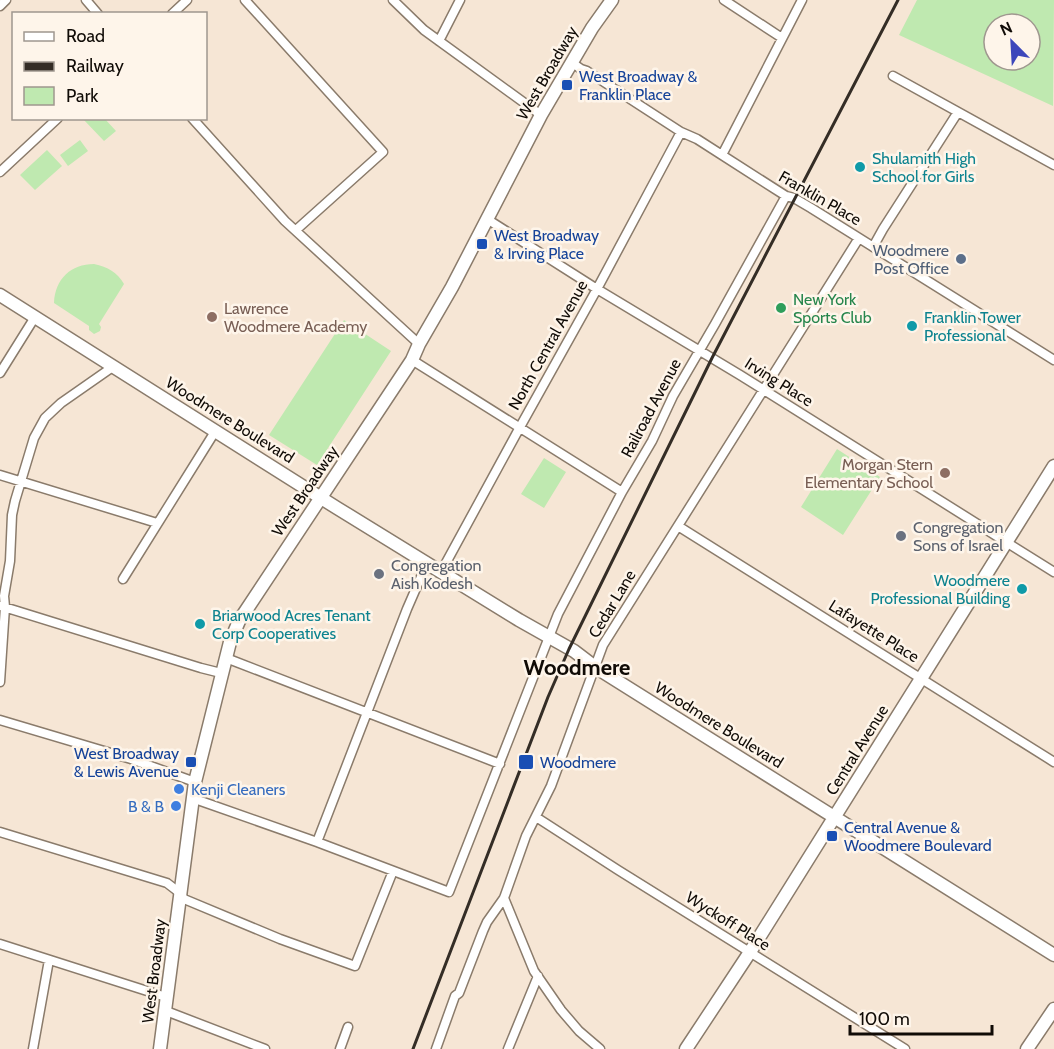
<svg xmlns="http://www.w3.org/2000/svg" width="1054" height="1049" viewBox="0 0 1054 1049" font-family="Cabin,sans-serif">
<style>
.green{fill:#bfe9b0;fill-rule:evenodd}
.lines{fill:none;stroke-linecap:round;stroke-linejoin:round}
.street-casing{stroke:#8a7b6b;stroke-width:11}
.secondary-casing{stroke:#8a7b6b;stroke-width:15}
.street{stroke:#fff;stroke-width:8}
.secondary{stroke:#fff;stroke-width:12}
.rail{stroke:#342d26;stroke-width:3}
.transit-dot{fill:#1a4fb4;stroke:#fef5ea;stroke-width:2}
.culture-dot{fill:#0f9aa8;stroke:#fef5ea;stroke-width:2}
.service-dot{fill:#5c6f8a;stroke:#fef5ea;stroke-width:2}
.leisure-dot{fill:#2e9e5b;stroke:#fef5ea;stroke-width:2}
.education-dot{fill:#8d6e63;stroke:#fef5ea;stroke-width:2}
.worship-dot{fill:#6b7280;stroke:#fef5ea;stroke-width:2}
.shop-dot{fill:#3f7fe0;stroke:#fef5ea;stroke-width:2}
.labels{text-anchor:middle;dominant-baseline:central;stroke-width:5;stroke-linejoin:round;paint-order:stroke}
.street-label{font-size:16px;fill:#100b06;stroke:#fef5ea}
.transit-label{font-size:16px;fill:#164399;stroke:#fef5ea;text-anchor:start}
.culture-label{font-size:16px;fill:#0d838f;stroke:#fef5ea;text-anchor:start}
.service-label{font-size:16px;fill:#4e5e75;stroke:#fef5ea;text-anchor:end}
.leisure-label{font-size:16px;fill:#27864d;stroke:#fef5ea;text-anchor:start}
.education-label{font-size:16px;fill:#785e54;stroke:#fef5ea;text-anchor:start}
.worship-label{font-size:16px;fill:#5b616d;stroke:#fef5ea;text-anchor:start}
.shop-label{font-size:16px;fill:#366cbe;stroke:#fef5ea;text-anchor:start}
.district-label{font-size:22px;font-weight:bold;fill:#100b06;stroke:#fef5ea}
</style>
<rect width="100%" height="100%" fill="#f6e6d5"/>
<path class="green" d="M 917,0 L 1054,0 L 1053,106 L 899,35 ZM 994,24 L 1030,24 L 1030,60 L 994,60 Z
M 83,119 L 105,119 L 116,131 L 104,141 Z
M 80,140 L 88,151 L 68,166 L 60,155 Z
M 47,150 L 62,166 L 35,190 L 20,175 Z
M 94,264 C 108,267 117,272 124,284 L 99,324 L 101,327 L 100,331 L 94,334 L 89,330 L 89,326 L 54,303 C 55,279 71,264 94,264 Z
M 344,320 L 391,351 L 317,465 L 269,435 Z
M 837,449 L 880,477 L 843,535 L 801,507 Z
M 544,458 L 566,472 L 544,508 L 521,494 Z"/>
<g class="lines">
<g class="street-casing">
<path id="street" d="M 86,0 L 98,14
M 245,0 L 383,152 L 296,230
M 393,0 L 424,30 L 541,115
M 724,0 L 782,38
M 0,6 L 6,0
M 172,14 L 187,0
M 439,41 L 460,0
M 571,62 L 581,69 L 587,71 L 681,132 L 697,139 L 786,196 L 794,198 L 811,208 L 1054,360
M 893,76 L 1054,165
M 192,118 L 285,221 L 419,344
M 722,155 L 802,0
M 0,172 L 58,118
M 487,219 L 597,289 L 740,375 L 1054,572
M 873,247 L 883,229 L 958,112
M 412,360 L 622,492
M 0,373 L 35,317
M 0,475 L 157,523
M 678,526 L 1054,762
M 441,572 L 520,427 L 597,289 L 681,132
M 123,579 L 216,430
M 1,606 L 201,668 L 221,673
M 226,658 L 500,764
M 0,682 L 5,607 L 4,596 L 10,561 L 12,515 L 15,501 L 34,438 L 45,418 L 61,403 L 114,366
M 0,720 L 131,759 L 195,782
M 192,798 L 317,842 L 449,892 L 558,614 L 622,492 L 652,441 L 673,396 L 715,324 L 786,196
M 536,817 L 618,870 L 905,1049
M 0,832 L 167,883 L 180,893 L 184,899 L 280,939 L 355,966 L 393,871
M 317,842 L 407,609 L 427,563
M 504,898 L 534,971 L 561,1010 L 579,1031 L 600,1049
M 0,944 L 166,997
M 166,1011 L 265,1049
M 33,1049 L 49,960
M 340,1049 L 348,1027
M 436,1049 L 455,996 L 459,993 L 483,931 L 487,922 L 504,898 L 526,836 L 551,786 L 603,645 L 859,238
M 508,1049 L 538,976"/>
</g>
<g class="secondary-casing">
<path id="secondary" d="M 0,295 L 337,508 L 519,620 L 574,651 L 595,667 L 1054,955
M 160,1049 L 195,782 L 230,642 L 239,621 L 412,360 L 419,344 L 452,287 L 541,115 L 592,28 L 612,0
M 686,1049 L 750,952 L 1054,466
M 1027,1049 L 1054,1009"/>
</g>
<use href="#street" class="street"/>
<use href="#secondary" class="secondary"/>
<path class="rail" d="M 413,1049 L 548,697 L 569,649 L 712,358 L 898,0"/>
</g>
<g class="transit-dot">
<rect x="561" y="79" width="12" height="12" rx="3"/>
<rect x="476" y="238" width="12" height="12" rx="3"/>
<rect x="185" y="756" width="12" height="12" rx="3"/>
<rect x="518" y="754" width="16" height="16" rx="3"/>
<rect x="826" y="830" width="12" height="12" rx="3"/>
</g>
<g class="culture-dot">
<circle cx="860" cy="167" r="6"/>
<circle cx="912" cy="326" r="6"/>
<circle cx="1022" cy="589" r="6"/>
<circle cx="200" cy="624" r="6"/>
</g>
<circle class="service-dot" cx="961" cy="259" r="6"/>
<circle class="leisure-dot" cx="781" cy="308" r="6"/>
<g class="education-dot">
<circle cx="212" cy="317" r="6"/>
<circle cx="945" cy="473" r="6"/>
</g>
<g class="worship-dot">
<circle cx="901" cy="536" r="6"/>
<circle cx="379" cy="574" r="6"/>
</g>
<g class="shop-dot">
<circle cx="179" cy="789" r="6"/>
<circle cx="176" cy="806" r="6"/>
</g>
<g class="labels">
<g class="street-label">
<text transform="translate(547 73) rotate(-60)">West Broadway</text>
<text transform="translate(820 198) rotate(30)">Franklin Place</text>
<text transform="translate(548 345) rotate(-61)">North Central Avenue</text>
<text transform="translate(779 382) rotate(32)">Irving Place</text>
<text transform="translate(651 408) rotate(-62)">Railroad Avenue</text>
<text transform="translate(230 420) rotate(32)">Woodmere Boulevard</text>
<text transform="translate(305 491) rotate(-56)">West Broadway</text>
<text transform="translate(612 604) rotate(-59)">Cedar Lane</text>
<text transform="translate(874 631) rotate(32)">Lafayette Place</text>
<text transform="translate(719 725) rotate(32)">Woodmere Boulevard</text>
<text transform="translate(857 750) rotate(-58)">Central Avenue</text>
<text transform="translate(728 921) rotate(32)">Wyckoff Place</text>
<text transform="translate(154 971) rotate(-83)">West Broadway</text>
</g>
<g class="transit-label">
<text x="579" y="76">West Broadway &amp;<tspan x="579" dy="18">Franklin Place</tspan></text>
<text x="494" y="235">West Broadway<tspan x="494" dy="18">&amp; Irving Place</tspan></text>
<text x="179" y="753" text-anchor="end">West Broadway<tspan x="179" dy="18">&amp; Lewis Avenue</tspan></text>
<text x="540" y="762">Woodmere</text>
<text x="844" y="827">Central Avenue &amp;<tspan x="844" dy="18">Woodmere Boulevard</tspan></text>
</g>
<g class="culture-label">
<text x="872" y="158">Shulamith High<tspan x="872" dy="18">School for Girls</tspan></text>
<text x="924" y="317">Franklin Tower<tspan x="924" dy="18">Professional</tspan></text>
<text x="1010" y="580" text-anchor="end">Woodmere<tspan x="1010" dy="18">Professional Building</tspan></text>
<text x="212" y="615">Briarwood Acres Tenant<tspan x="212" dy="18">Corp Cooperatives</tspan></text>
</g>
<g class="service-label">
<text x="949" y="250">Woodmere<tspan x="949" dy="18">Post Office</tspan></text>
</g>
<g class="leisure-label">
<text x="793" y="299">New York<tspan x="793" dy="18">Sports Club</tspan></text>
</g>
<g class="education-label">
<text x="224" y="308">Lawrence<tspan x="224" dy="18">Woodmere Academy</tspan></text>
<text x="933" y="464" text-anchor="end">Morgan Stern<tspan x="933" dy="18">Elementary School</tspan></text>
</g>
<g class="worship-label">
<text x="913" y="527">Congregation<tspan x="913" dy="18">Sons of Israel</tspan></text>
<text x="391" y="565">Congregation<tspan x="391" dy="18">Aish Kodesh</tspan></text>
</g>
<g class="shop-label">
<text x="191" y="789">Kenji Cleaners</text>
<text x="164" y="806" text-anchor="end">B &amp; B</text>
</g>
<g class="district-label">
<text x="577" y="667">Woodmere</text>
</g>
</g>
<rect x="12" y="12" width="195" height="108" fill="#fef5ea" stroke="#9f978f" stroke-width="1.5"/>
<rect x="24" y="32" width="30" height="9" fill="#ffffff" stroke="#9f978f" stroke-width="1.5"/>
<text x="66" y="42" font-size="18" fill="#100b06">Road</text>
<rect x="24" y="62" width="30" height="9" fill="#342d26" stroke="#9f978f" stroke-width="1.5"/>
<text x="66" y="72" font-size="18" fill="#100b06">Railway</text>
<rect x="24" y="87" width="30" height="18" fill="#bfe9b0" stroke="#9f978f" stroke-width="1.5"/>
<text x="66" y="102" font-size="18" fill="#100b06">Park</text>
<g transform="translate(1012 42) rotate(336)"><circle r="28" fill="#fef5ea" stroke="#9f978f" stroke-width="1.5"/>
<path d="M0-4.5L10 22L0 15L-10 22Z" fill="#3d47bb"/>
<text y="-9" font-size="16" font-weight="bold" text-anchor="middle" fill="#100b06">N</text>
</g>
<path d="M850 1025v9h142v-9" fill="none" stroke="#100b06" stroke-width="3"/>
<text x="859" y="1025" font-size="18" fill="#100b06" stroke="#fef5ea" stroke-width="4.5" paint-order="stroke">100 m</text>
</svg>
